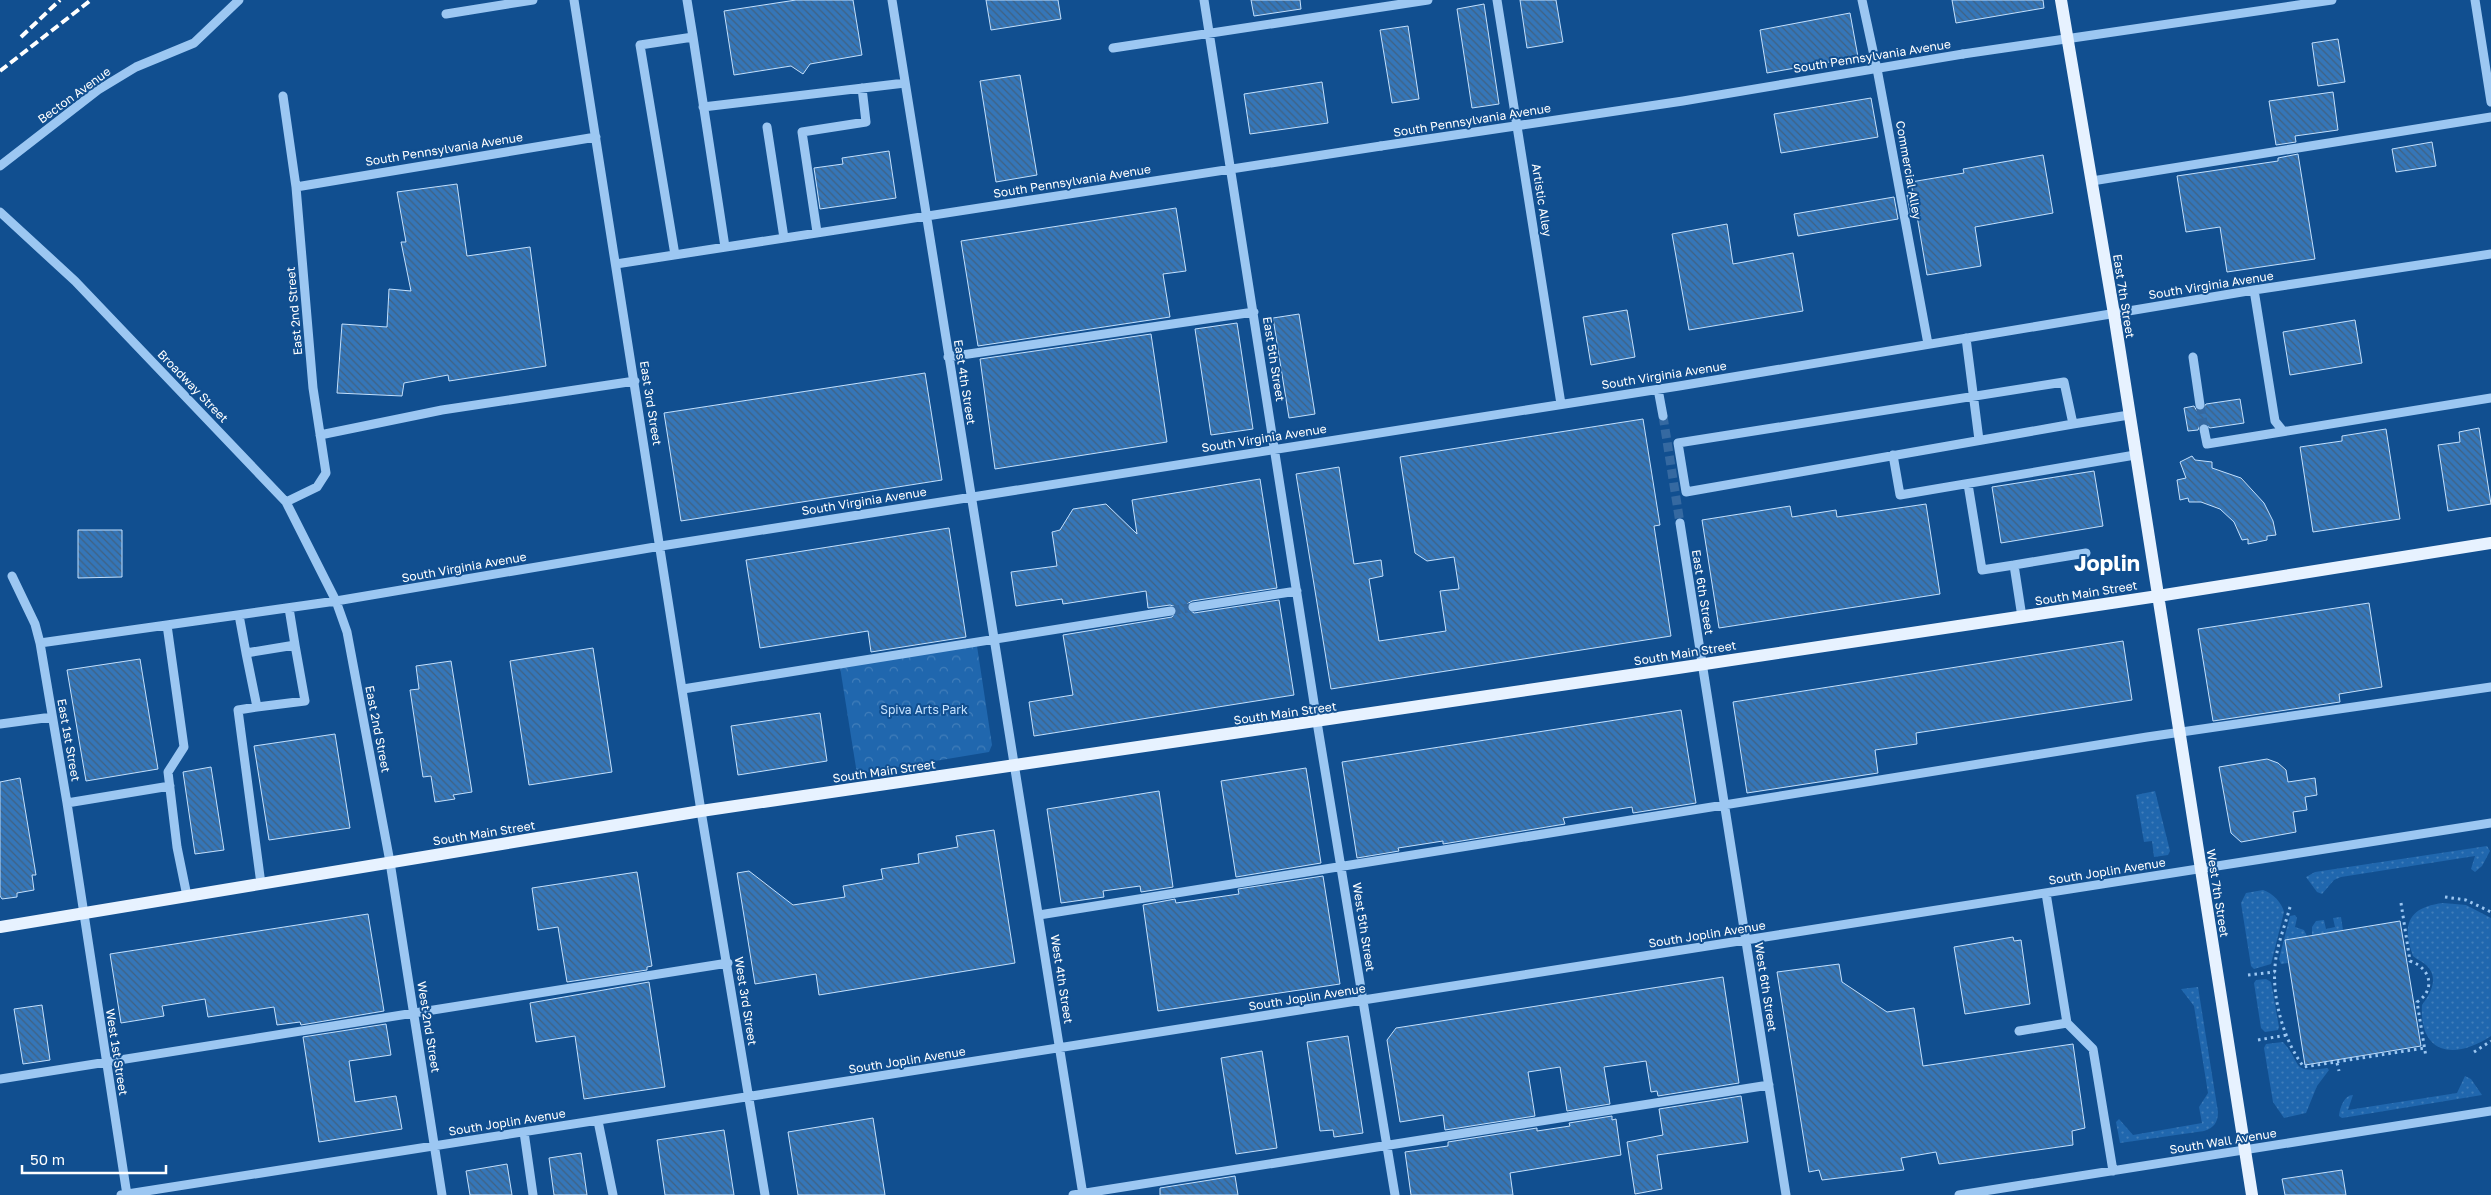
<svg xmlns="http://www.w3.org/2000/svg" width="2491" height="1195" viewBox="0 0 2491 1195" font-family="'Golos Text',sans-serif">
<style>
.grass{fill:url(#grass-dots)}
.park{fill:url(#park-crowns)}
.building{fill:url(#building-back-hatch);stroke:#c3e0fd}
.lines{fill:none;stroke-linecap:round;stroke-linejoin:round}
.minor-tunnel{stroke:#3569a1;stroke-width:9;stroke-dasharray:9 4.5;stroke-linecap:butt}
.path{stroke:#9cc7f2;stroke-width:3;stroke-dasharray:2.5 4;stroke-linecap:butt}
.minor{stroke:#9cc7f2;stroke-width:9}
.major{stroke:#e7f2ff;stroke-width:12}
.rail{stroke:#fff;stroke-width:4;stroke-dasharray:9 4;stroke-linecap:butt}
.minor-bridge{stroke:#9cc7f2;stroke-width:9}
.labels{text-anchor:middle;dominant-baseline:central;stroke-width:4;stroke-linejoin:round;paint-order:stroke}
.street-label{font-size:12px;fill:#fff;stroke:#114f90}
.park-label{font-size:12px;fill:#c3e0fd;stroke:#114f90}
.town-label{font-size:22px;font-weight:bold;fill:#fff;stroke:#114f90}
</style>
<defs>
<pattern id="grass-dots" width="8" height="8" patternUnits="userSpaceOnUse" patternTransform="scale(1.25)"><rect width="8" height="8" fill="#2067ae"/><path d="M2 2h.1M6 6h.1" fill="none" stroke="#417eba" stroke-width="1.8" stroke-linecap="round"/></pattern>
<pattern id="park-crowns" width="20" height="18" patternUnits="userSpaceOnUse" patternTransform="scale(1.25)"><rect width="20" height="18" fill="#2067ae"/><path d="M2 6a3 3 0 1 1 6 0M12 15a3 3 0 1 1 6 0" fill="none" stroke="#417eba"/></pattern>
<pattern id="building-back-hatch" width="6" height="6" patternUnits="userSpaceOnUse" patternTransform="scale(1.25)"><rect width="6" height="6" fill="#3576b8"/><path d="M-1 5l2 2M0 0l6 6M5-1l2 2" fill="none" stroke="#406182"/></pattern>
</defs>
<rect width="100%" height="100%" fill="#114f90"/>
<path class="grass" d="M 2155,791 L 2170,851 L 2168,855 L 2154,857 L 2152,841 L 2144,842 L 2136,795 Z
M 2487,846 L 2490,851 L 2482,866 L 2475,872 L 2471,869 L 2475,856 L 2341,877 L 2334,880 L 2322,894 L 2317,892 L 2306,877 L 2315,872 Z
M 2263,890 C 2273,893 2282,903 2284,912 L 2271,964 L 2254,969 L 2251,966 L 2241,903 L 2246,893 Z
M 2443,903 L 2466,905 L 2491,918 L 2491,1036 C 2455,1060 2419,1055 2422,1005 C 2430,994 2440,978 2426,965 C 2422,961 2417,960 2413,956 C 2401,924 2409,907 2443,903 Z
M 2295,915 L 2297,918 L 2295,927 L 2304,930 L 2307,936 L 2285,940 L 2288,963 L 2281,964 L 2279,959 L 2290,916 Z
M 2341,917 L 2343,930 L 2312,936 L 2312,927 L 2316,921 L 2324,920 L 2326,929 L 2335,927 L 2333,918 Z
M 2266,979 L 2271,982 L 2279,1027 L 2278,1030 L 2265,1032 L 2261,1028 L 2254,983 L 2256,980 Z
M 2198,987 L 2218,1112 C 2218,1122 2214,1128 2204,1131 L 2120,1143 L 2116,1122 L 2119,1119 L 2133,1135 L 2202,1123 L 2199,1107 L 2208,1093 L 2194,1006 L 2181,989 Z
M 2283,1042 C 2303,1064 2290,1074 2327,1068 L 2329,1070 L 2317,1086 L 2306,1113 L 2284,1118 L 2273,1102 L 2264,1048 L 2266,1044 Z
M 2465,1076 L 2471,1079 L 2482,1095 L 2342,1118 L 2339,1116 C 2340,1108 2344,1095 2353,1095 L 2348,1110 L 2457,1093 Z"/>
<path class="park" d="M 977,646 L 992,745 L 989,752 L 857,774 L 840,667 Z"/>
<path class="building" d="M 796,0 L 853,0 L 862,55 L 810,64 L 803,74 L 791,66 L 734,75 L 724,11 Z
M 986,0 L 1058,0 L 1061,19 L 991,30 Z
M 1251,0 L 1300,0 L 1301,9 L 1254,16 Z
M 1520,0 L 1556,0 L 1563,42 L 1527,48 Z
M 1952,0 L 2043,0 L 2044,8 L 1956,23 Z
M 1484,4 L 1499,104 L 1472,108 L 1457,9 Z
M 1850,13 L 1858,57 L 1767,73 L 1760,30 Z
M 1408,26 L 1419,99 L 1392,103 L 1380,30 Z
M 2338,39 L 2345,82 L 2318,86 L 2312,43 Z
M 1020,75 L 1037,175 L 996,182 L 980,81 Z
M 1322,82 L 1328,123 L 1250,134 L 1244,94 Z
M 2333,92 L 2338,130 L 2295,136 L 2296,142 L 2276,145 L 2269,101 Z
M 1871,98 L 1878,137 L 1781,153 L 1774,114 Z
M 2432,142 L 2436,166 L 2396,172 L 2392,149 Z
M 889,151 L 896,198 L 820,209 L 814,168 L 843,164 L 842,158 Z
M 2298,154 L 2315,259 L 2227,272 L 2220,227 L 2186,232 L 2177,176 L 2278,161 L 2278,158 Z
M 2043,155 L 2053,213 L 1975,227 L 1981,266 L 1927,275 L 1917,216 L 1911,217 L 1907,195 L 1913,194 L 1911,182 L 1964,173 L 1963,169 Z
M 457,184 L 467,256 L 530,247 L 546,366 L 449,381 L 448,375 L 404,383 L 402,396 L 337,393 L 342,324 L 387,327 L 389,289 L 411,291 L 401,242 L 406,242 L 397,192 Z
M 1894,197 L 1898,219 L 1798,236 L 1794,214 Z
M 1176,208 L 1186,271 L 1163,274 L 1170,317 L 978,346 L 961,241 Z
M 1727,224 L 1733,264 L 1793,253 L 1803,311 L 1689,330 L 1672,234 Z
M 1627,310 L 1635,357 L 1591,365 L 1583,317 Z
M 1299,314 L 1315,414 L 1289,418 L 1273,318 Z
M 2355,320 L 2362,363 L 2290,375 L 2283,332 Z
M 1237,323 L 1253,429 L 1211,435 L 1195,329 Z
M 1151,334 L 1167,442 L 995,469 L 980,359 Z
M 925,373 L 942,480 L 681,521 L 664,413 Z
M 2240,399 L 2244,423 L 2210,428 L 2203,423 L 2200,425 L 2198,430 L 2188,431 L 2184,408 L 2194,406 L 2197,411 L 2201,411 L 2206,404 Z
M 1643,419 L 1660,525 L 1654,526 L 1671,636 L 1331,689 L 1296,474 L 1339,467 L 1354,564 L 1381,560 L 1383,576 L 1369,579 L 1379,641 L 1446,631 L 1440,591 L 1459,589 L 1454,557 L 1427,561 L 1415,553 L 1400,457 Z
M 2479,428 L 2491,504 L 2448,511 L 2438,445 L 2460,442 L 2459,432 Z
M 2386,429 L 2400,519 L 2313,532 L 2300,447 L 2342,441 L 2342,436 Z
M 2192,456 L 2195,460 L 2212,462 L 2212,468 L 2241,478 L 2264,503 L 2273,521 L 2276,535 L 2267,536 L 2267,540 L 2248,544 L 2248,539 L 2242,540 L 2234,522 L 2220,509 L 2201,502 L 2189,502 L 2188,498 L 2180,500 L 2177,480 L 2186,478 L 2180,462 Z
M 2094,471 L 2103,526 L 2001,543 L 1992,487 Z
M 1260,479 L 1277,588 L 1192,601 L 1187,604 L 1187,608 L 1194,613 L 1279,600 L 1294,695 L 1034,736 L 1029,702 L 1073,695 L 1063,635 L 1172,617 L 1177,610 L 1176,607 L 1170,605 L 1148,608 L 1146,591 L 1063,604 L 1062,599 L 1016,606 L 1011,572 L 1057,566 L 1052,532 L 1060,530 L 1073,509 L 1106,504 L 1137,534 L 1132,500 Z
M 1926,504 L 1940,594 L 1719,628 L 1702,520 L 1790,506 L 1792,517 L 1836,510 L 1837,517 Z
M 949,528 L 966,637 L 871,652 L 868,631 L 760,648 L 746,560 Z
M 78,530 L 122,530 L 122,577 L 78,578 Z
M 2369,603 L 2382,687 L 2339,694 L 2340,702 L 2213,721 L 2198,629 Z
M 2123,641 L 2132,700 L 1916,733 L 1917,744 L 1875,750 L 1878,773 L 1747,793 L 1733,702 Z
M 593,648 L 612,772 L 529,785 L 510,661 Z
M 140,659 L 158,769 L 86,781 L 67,670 Z
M 451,661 L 472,792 L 453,795 L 455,799 L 435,802 L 431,776 L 423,777 L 410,690 L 419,689 L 416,666 Z
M 1681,710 L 1696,803 L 1633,813 L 1632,807 L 1563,818 L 1565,824 L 1443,844 L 1443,841 L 1398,848 L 1399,851 L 1357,858 L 1342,762 Z
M 820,713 L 827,761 L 738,775 L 731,726 Z
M 335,734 L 350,828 L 269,840 L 254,746 Z
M 2267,759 L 2278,763 L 2286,770 L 2288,782 L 2315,778 L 2317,795 L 2305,797 L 2307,810 L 2293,812 L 2296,832 L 2241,842 L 2231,833 L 2219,767 Z
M 211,767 L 224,850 L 195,854 L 183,772 Z
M 1306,768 L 1321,863 L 1236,877 L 1221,781 Z
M 20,778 L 36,875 L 32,875 L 34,890 L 17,893 L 17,897 L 2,899 L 0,896 L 0,782 Z
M 1159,791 L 1173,887 L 1141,892 L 1140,886 L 1103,891 L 1104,897 L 1061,903 L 1047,809 Z
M 994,830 L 1015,963 L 819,995 L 816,974 L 755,984 L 737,873 L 749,871 L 793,905 L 845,897 L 843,886 L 883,879 L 881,869 L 919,863 L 918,854 L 958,847 L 956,836 Z
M 637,872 L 652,966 L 647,967 L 647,970 L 567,982 L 558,927 L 538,930 L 532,888 Z
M 1323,876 L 1340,984 L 1158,1011 L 1143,905 L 1175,899 L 1176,903 L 1239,894 L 1238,889 Z
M 368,914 L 384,1011 L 301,1025 L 300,1022 L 277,1025 L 274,1007 L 208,1017 L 205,999 L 162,1006 L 164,1016 L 121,1023 L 110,954 Z
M 2400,921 L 2421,1046 L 2305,1065 L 2285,940 Z
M 2013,937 L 2014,941 L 2021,940 L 2030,1004 L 1965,1014 L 1954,947 Z
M 1839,964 L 1842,982 L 1887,1012 L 1914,1008 L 1923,1066 L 2073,1044 L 2085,1128 L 2072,1131 L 2073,1145 L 1939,1164 L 1936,1152 L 1901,1158 L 1904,1170 L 1822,1180 L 1819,1170 L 1809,1172 L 1777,972 Z
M 1723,977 L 1739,1083 L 1658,1096 L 1657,1091 L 1651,1092 L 1646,1061 L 1604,1067 L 1610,1104 L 1567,1111 L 1560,1067 L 1528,1072 L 1535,1116 L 1445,1130 L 1443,1115 L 1400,1122 L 1387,1040 L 1396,1028 Z
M 649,982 L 665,1087 L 584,1099 L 575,1036 L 536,1042 L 530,1003 Z
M 42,1005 L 50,1060 L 23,1064 L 14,1009 Z
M 386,1024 L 391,1055 L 349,1061 L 355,1102 L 396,1096 L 402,1129 L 319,1142 L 303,1037 Z
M 1348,1036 L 1363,1133 L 1334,1137 L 1333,1130 L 1320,1131 L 1307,1042 Z
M 1262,1051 L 1277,1148 L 1236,1154 L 1221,1058 Z
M 1741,1096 L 1748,1142 L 1657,1155 L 1662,1189 L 1635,1194 L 1627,1142 L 1663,1135 L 1659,1109 Z
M 1612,1116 L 1612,1120 L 1616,1119 L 1621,1155 L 1510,1173 L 1513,1195 L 1411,1195 L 1405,1152 L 1448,1146 L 1448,1142 L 1537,1128 L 1537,1131 L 1570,1126 L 1569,1123 Z
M 873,1118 L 885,1195 L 798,1195 L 788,1132 Z
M 724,1130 L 734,1195 L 665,1195 L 657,1140 Z
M 581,1153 L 587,1195 L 554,1195 L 549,1158 Z
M 507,1164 L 512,1195 L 470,1195 L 466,1171 Z
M 2342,1170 L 2346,1195 L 2285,1195 L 2282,1179 Z
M 1235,1176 L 1238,1195 L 1160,1195 L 1160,1188 Z"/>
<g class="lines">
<path class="minor-tunnel" d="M 2200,405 L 2204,429
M 1663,416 L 1680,523
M 1171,611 L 1193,607"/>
<path class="path" d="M 2445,897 L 2466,900 L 2491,912
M 2401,903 L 2410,961 C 2431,968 2436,990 2417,1002 L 2426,1057
M 2290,907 C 2285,926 2276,947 2275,967 C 2272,998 2284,1042 2304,1067 L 2425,1048
M 2248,975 L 2275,972
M 2258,1040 L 2287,1035
M 2474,1052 L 2491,1041
M 2337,1063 L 2339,1071"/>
<path class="minor" d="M 574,0 L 701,811 L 765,1195
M 892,0 L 1083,1195
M 1204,0 L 1317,722 L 1395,1195
M 1497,0 L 1561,404
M 1862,0 L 1878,74 L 1928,344
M 2475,0 L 2491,102
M 446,14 L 533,0
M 693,37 L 725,247
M 1113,48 L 1428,0
M 1963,54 L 2332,0
M 283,96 L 296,187 L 313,388 L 326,473 L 317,487 L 286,502
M 703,107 L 905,83
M 767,127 L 784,238
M 0,166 L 98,90 L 136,67 L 194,43 L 239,0
M 2092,181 L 2491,117
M 296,187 L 596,137
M 0,212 L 75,281 L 286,502 L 336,601 L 347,632 L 390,862 L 442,1195
M 817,232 L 802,132 L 866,122 L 862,88
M 675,255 L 640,45 L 693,37 L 687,0
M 616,264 L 1381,146
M 2254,290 L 2275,421 L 2283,431
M 1966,338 L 1979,440
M 948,357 L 1254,312
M 2193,357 L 2200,405
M 2064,382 L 2073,424 L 1686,492 L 1678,443 Z
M 1658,389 L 1663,416
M 2073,424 L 2129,415
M 2204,429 L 2207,444 L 2491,398
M 320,435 L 442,410 L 635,381
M 1893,455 L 1900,495 L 2135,455
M 1968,484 L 1982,570 L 2014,565 L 2022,617
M 1680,523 L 1786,1195
M 2014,565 L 2086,553
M 12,576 L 35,624 L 40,643 L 67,803 L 127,1195
M 1193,607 L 1297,591
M 289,608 L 295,645
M 239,615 L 246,653
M 167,625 L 184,747 L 168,772 L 177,847 L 187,896
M 40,643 L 336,601 L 661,546 L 1679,386 L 2254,290 L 2491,254
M 683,689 L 1171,611
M 257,707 L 305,701 L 295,645 L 246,653 L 257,707 L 238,710 L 261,884
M 0,724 L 52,717
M 67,803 L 170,786
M 2046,893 L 2067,1023 L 2093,1049 L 2113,1171
M 1039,915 L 2147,737 L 2491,687
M 2019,1031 L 2067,1023
M 0,1079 L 728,963
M 598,1121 L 613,1195
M 524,1132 L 533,1195
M 121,1195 L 2491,823
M 1073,1195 L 1769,1085
M 1959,1195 L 2491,1111"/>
<path class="major" d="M 2061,0 L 2114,314 L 2252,1195
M 0,927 L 701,811 L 1678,668 L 2158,596 L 2491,543"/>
<path class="rail" d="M 21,37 L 60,0
M 0,71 L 91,0"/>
<path class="minor-bridge" d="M 1381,146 L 1683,101 L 1963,54"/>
</g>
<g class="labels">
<g class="street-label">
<text transform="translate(1872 56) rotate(-9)">South Pennsylvania Avenue</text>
<text transform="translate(74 95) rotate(-36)">Becton Avenue</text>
<text transform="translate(1472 120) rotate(-9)">South Pennsylvania Avenue</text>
<text transform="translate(444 149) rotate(-9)">South Pennsylvania Avenue</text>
<text transform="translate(1909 170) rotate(80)">Commercial Alley</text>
<text transform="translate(1072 181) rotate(-9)">South Pennsylvania Avenue</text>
<text transform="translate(1542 200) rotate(81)">Artistic Alley</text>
<text transform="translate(2211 285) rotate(-9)">South Virginia Avenue</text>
<text transform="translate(2124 296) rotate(81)">East 7th Street</text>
<text transform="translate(294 311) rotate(-95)">East 2nd Street</text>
<text transform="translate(1274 359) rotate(81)">East 5th Street</text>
<text transform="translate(1664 375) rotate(-9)">South Virginia Avenue</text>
<text transform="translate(965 382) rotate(81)">East 4th Street</text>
<text transform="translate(193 386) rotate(46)">Broadway Street</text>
<text transform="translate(651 403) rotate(81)">East 3rd Street</text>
<text transform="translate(1264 438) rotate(-9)">South Virginia Avenue</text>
<text transform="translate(864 501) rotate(-9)">South Virginia Avenue</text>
<text transform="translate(464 567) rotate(-10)">South Virginia Avenue</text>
<text transform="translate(1703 592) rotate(81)">East 6th Street</text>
<text transform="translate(2086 593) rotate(-9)">South Main Street</text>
<text transform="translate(1685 653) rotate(-9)">South Main Street</text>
<text transform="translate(1285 713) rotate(-8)">South Main Street</text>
<text transform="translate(378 729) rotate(79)">East 2nd Street</text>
<text transform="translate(69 740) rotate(80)">East 1st Street</text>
<text transform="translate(884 771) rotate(-8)">South Main Street</text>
<text transform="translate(484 833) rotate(-9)">South Main Street</text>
<text transform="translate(2107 871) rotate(-9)">South Joplin Avenue</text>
<text transform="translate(2218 893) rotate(81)">West 7th Street</text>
<text transform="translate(1364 927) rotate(81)">West 5th Street</text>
<text transform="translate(1707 934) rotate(-9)">South Joplin Avenue</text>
<text transform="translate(1062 979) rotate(81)">West 4th Street</text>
<text transform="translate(1766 987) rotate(81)">West 6th Street</text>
<text transform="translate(1307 997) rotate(-9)">South Joplin Avenue</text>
<text transform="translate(746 1001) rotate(81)">West 3rd Street</text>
<text transform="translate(429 1027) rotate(81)">West 2nd Street</text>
<text transform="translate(117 1052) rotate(81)">West 1st Street</text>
<text transform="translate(907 1060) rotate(-9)">South Joplin Avenue</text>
<text transform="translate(507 1122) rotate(-9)">South Joplin Avenue</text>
<text transform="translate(2223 1141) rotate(-9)">South Wall Avenue</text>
</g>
<g class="park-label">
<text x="924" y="709">Spiva Arts Park</text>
</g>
<g class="town-label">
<text x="2107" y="562">Joplin</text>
</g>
</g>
<path d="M22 1165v8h144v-8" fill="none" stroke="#ffffff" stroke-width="2.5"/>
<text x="30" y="1165" font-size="15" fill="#ffffff" stroke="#114f90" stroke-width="4" paint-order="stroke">50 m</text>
</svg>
